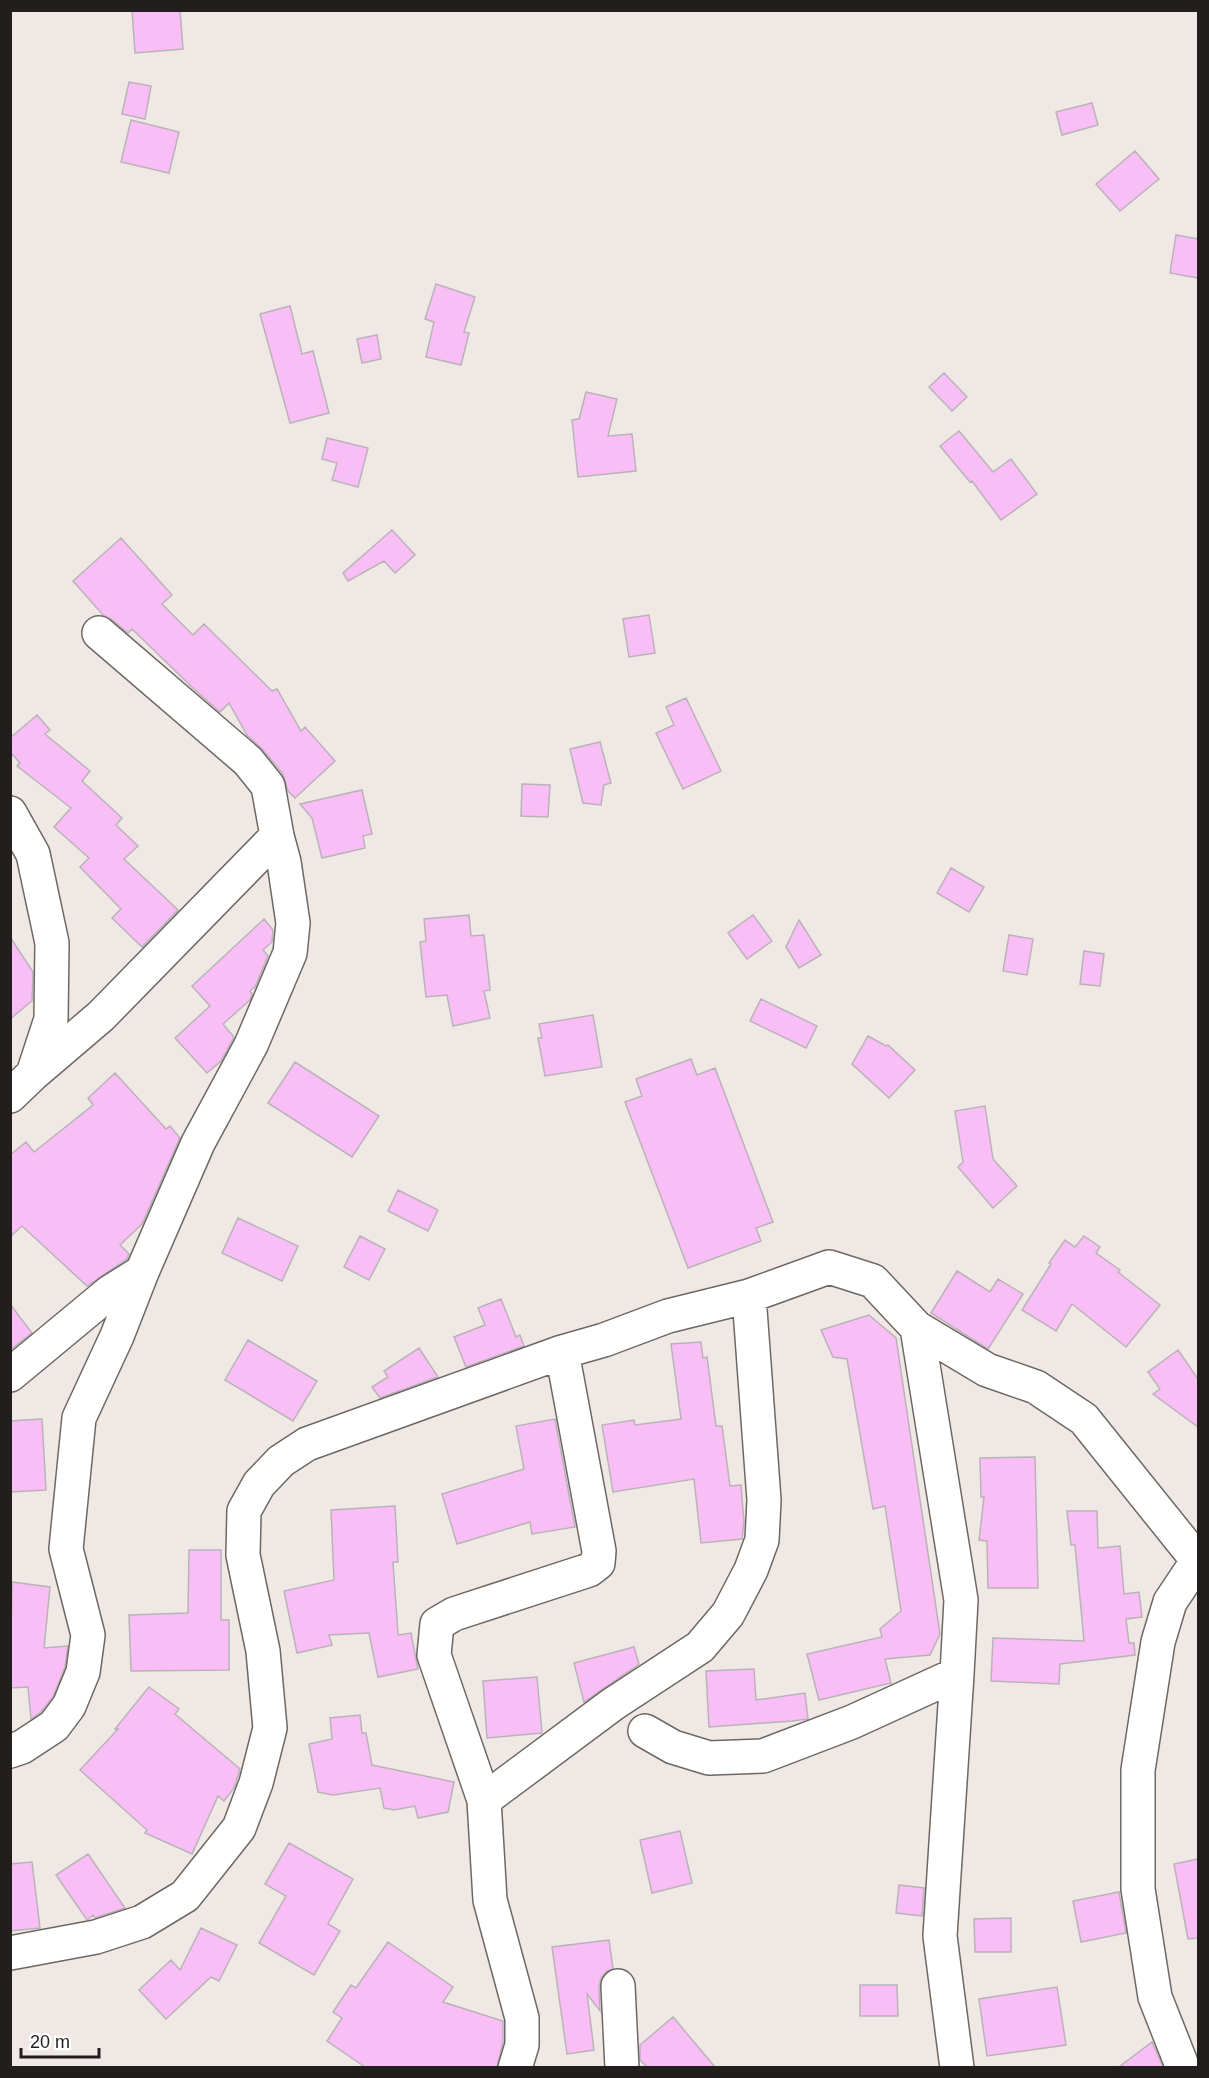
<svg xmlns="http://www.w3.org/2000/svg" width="1209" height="2078" viewBox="0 0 1209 2078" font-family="Helvetica,sans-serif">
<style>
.building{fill:#fabef6;stroke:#b9b3b8;stroke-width:1.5}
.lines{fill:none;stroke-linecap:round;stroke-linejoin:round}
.minor-casing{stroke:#6e6864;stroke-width:36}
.minor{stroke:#fff;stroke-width:33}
</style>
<rect width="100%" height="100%" fill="#efe8e4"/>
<path class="building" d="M 132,10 L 180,10 L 183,49 L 135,53 Z
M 129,82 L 151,86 L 145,119 L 122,114 Z
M 1092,103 L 1098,125 L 1062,135 L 1056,112 Z
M 131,120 L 179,132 L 169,173 L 121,162 Z
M 1135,151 L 1159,179 L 1120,211 L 1096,184 Z
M 1176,235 L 1198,239 L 1198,278 L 1170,273 Z
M 436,284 L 475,297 L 464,332 L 469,333 L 461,365 L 426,357 L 434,322 L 425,319 Z
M 290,306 L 302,354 L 313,351 L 329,413 L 290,423 L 260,314 Z
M 377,335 L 381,359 L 362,363 L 357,339 Z
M 944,373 L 967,397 L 952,411 L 929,387 Z
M 586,392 L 617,399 L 608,436 L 632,434 L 636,471 L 578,477 L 572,420 L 579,419 Z
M 959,431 L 993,472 L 1011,459 L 1037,494 L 1001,520 L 972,481 L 970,482 L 940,446 Z
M 327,438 L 368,448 L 358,487 L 332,480 L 337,463 L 322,459 Z
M 392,530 L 415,555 L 395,573 L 384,561 L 348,581 L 343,573 Z
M 121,538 L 172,595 L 162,604 L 193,635 L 204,624 L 272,691 L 277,689 L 301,731 L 305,727 L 335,761 L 295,798 L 288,791 L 283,774 L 262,749 L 247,735 L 229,703 L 220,712 L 194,689 L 132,629 L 128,633 L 111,619 L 103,615 L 73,581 Z
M 649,615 L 655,653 L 629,657 L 623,619 Z
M 686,698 L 721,771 L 683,789 L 656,733 L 674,725 L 666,707 Z
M 37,715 L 50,730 L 45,734 L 90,771 L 82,781 L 122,818 L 116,825 L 138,846 L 124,859 L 178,910 L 142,947 L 112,918 L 121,909 L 80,867 L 89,858 L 54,827 L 71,808 L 17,766 L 20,763 L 10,752 L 10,738 Z
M 600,742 L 611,783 L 604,785 L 601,805 L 583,803 L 570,749 Z
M 522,784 L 550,785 L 548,817 L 521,816 Z
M 362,790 L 372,834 L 363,836 L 365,848 L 322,858 L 312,818 L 300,804 Z
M 951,868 L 984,887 L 969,912 L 937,893 Z
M 469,915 L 471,936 L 484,935 L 490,990 L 484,991 L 490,1018 L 453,1026 L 447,995 L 426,997 L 420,942 L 426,941 L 424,919 Z
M 753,915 L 772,941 L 747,959 L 728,933 Z
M 264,919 L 273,930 L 272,942 L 263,950 L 268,956 L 255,987 L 250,991 L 252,994 L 250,1000 L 223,1024 L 234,1037 L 221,1061 L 207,1073 L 175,1038 L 210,1006 L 192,986 Z
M 799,920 L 821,955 L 799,968 L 786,947 Z
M 1009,935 L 1033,939 L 1027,975 L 1003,971 Z
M 10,937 L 33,972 L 32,1001 L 10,1019 Z
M 1084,951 L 1104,954 L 1100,986 L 1080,984 Z
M 761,999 L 817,1026 L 806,1048 L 750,1021 Z
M 593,1015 L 602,1067 L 545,1076 L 538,1038 L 542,1038 L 539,1024 Z
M 868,1036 L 886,1046 L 888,1045 L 915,1070 L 889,1098 L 852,1064 Z
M 691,1059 L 697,1075 L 715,1068 L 773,1222 L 756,1228 L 761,1241 L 688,1268 L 625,1102 L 642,1096 L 636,1079 Z
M 295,1062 L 379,1116 L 352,1157 L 268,1103 Z
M 115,1073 L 166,1129 L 170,1126 L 180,1138 L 142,1224 L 120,1245 L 129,1254 L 127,1259 L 87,1286 L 22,1226 L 10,1237 L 10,1155 L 26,1142 L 34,1152 L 93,1105 L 88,1098 Z
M 985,1106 L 993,1159 L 1017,1186 L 993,1208 L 958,1167 L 963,1162 L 955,1111 Z
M 398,1190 L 438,1210 L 428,1231 L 388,1211 Z
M 238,1218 L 298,1246 L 282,1281 L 222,1253 Z
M 360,1236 L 385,1249 L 369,1280 L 344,1267 Z
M 1084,1236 L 1100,1247 L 1096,1253 L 1120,1270 L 1118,1272 L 1160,1305 L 1126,1347 L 1072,1304 L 1056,1331 L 1022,1310 L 1051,1264 L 1049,1263 L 1065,1240 L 1075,1247 Z
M 957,1271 L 990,1292 L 998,1279 L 1023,1294 L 988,1349 L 931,1313 Z
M 501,1299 L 516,1337 L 520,1335 L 524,1346 L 466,1367 L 454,1337 L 485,1325 L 478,1308 Z
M 10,1304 L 32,1333 L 10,1350 Z
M 869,1315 L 896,1338 L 940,1634 L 930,1655 L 885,1659 L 891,1683 L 819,1700 L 807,1654 L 882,1637 L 880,1629 L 901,1611 L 885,1506 L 873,1509 L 847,1359 L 833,1357 L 821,1330 Z
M 248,1340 L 317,1381 L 293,1421 L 225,1380 Z
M 701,1342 L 703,1358 L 707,1357 L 716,1426 L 722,1426 L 730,1486 L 741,1485 L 744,1522 L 742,1539 L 701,1543 L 694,1479 L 613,1492 L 602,1425 L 634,1420 L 635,1425 L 681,1419 L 671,1344 Z
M 419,1348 L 438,1377 L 380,1398 L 372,1387 L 388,1377 L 384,1371 Z
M 1178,1350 L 1198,1379 L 1198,1427 L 1153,1394 L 1160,1389 L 1148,1372 Z
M 42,1419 L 46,1490 L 10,1492 L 10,1421 Z
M 555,1419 L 575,1527 L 532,1534 L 530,1522 L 457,1544 L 442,1494 L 524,1469 L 516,1426 Z
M 1035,1457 L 1038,1588 L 988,1588 L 987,1541 L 979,1540 L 984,1497 L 981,1497 L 980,1458 Z
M 395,1506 L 398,1562 L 393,1562 L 398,1635 L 411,1633 L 418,1669 L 378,1677 L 369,1633 L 329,1635 L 332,1645 L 297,1653 L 284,1591 L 334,1580 L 331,1510 Z
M 1067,1511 L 1097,1511 L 1098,1548 L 1120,1546 L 1124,1594 L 1139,1592 L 1142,1617 L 1126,1619 L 1129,1643 L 1134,1643 L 1135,1655 L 1060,1664 L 1059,1684 L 991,1681 L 993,1638 L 1084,1641 L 1075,1545 L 1071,1545 Z
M 189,1550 L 221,1550 L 221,1620 L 229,1620 L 229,1670 L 131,1671 L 129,1615 L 188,1613 Z
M 12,1582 L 50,1587 L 44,1648 L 68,1646 L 65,1667 L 53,1697 L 41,1712 L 31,1719 L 28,1687 L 10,1688 Z
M 634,1647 L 639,1664 L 584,1702 L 574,1663 Z
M 754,1669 L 756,1700 L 805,1693 L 808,1719 L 792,1721 L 709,1727 L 706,1671 Z
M 537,1677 L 542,1733 L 487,1738 L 483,1681 Z
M 149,1687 L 179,1709 L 175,1714 L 240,1769 L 234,1788 L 224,1801 L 218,1796 L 192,1854 L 145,1833 L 147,1830 L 80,1770 L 118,1729 L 115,1729 Z
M 360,1715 L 362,1733 L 366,1733 L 372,1765 L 454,1782 L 448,1812 L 418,1818 L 415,1806 L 394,1810 L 384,1808 L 380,1788 L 333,1795 L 318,1792 L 309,1744 L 332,1739 L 330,1718 Z
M 680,1831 L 692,1883 L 652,1893 L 640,1840 Z
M 289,1843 L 353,1879 L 328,1924 L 340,1931 L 314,1975 L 259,1943 L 286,1896 L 265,1884 Z
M 88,1854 L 125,1908 L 95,1918 L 93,1915 L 87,1920 L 56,1875 Z
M 1198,1859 L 1198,1938 L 1188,1939 L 1174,1864 Z
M 32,1862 L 40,1928 L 10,1931 L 10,1864 Z
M 899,1885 L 924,1888 L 922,1916 L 896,1913 Z
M 1119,1892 L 1126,1933 L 1081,1942 L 1073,1901 Z
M 1011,1918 L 1011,1952 L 975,1952 L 974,1919 Z
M 201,1928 L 237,1945 L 219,1981 L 211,1977 L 166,2019 L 139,1990 L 171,1960 L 180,1970 Z
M 609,1940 L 613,1969 L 607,1971 L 601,1978 L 599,1987 L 600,2011 L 587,1994 L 594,2050 L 567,2054 L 552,1947 Z
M 388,1942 L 453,1987 L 443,2002 L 503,2021 L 503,2042 L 497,2067 L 365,2067 L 327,2041 L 342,2018 L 333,2012 L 351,1985 L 356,1988 Z
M 860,1985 L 897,1985 L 898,2016 L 860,2016 Z
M 1057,1987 L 1066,2045 L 987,2056 L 979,1999 Z
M 673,2017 L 715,2067 L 647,2067 L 640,2060 L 640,2045 Z
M 1152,2042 L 1163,2067 L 1119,2067 Z"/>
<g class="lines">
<g class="minor-casing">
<path id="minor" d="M 10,813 L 33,854 L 52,943 L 51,1019 L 33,1074 L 10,1096
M 33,1074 L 101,1016 L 277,836 L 268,786 L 248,761 L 99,633
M 562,1352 L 599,1551 L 598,1563 L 589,1570 L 454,1614 L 437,1624 L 434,1655 L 484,1800 L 613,1704 L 700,1647 L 728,1614 L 751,1570 L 762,1540 L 764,1500 L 749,1296
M 10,1375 L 110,1292 L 142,1272
M 957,1674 L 940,1936 L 957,2068
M 645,1731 L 673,1747 L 709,1758 L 763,1756 L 852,1722 L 957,1674 L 961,1600 L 917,1328
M 10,1751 L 22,1747 L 54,1726 L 69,1706 L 83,1672 L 88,1635 L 66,1549 L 79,1418 L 117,1336 L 142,1272 L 198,1143 L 251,1045 L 290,953 L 293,923 L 284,862 L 277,836
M 484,1800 L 490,1900 L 522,2018 L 522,2045 L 515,2068
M 10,1953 L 96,1937 L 142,1922 L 185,1896 L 239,1828 L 256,1783 L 270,1728 L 263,1651 L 243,1555 L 244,1511 L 259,1484 L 281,1461 L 307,1444 L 562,1352 L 604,1340 L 668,1316 L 749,1296 L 829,1267 L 873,1281 L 917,1328 L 987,1370 L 1036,1387 L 1084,1419 L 1198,1561
M 618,1986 L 622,2068
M 1183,2068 L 1155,1997 L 1138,1889 L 1138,1770 L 1158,1642 L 1170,1602 L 1198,1560"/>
</g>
<use href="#minor" class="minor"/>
</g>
<rect width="1209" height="2078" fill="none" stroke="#211e1d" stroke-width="24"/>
<path d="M21 2048v9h78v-9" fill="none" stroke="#211e1d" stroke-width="3"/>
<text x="30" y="2048" font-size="18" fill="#211e1d" stroke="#ffffff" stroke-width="4.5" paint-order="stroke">20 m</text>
</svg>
